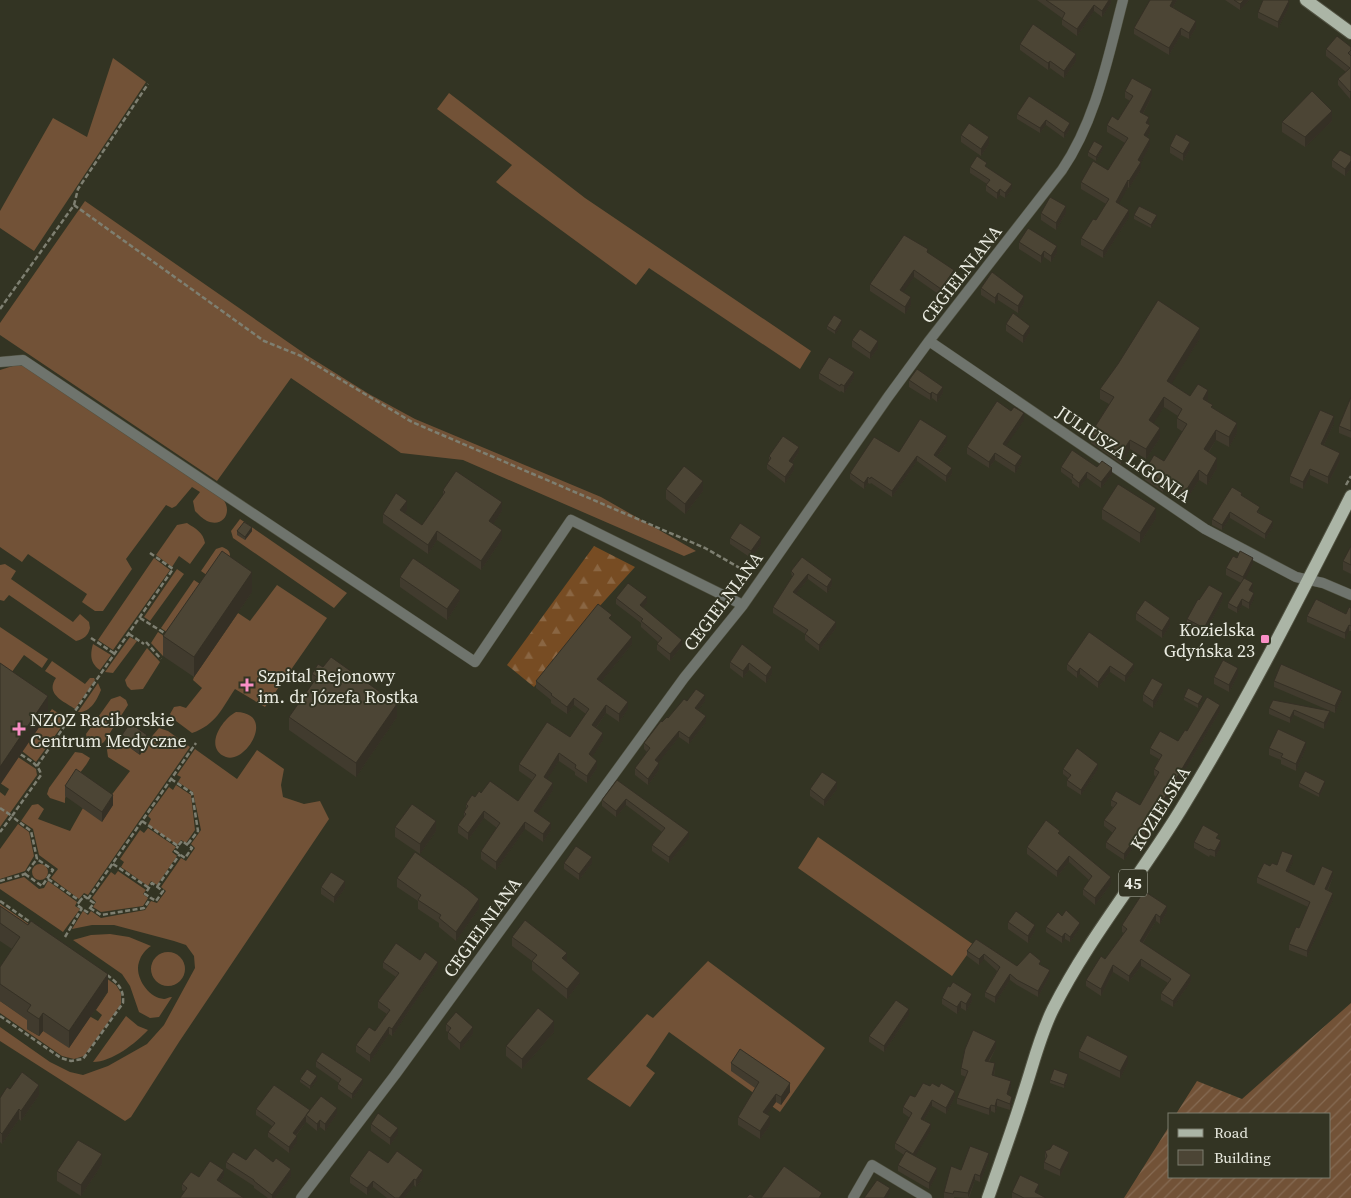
<svg xmlns="http://www.w3.org/2000/svg" width="1351" height="1198" viewBox="0 0 1351 1198" font-family="'Source Serif 4',serif">
<style>
.grass{fill:#725237}
.forest{fill:url(#forest-firs)}
.garden{fill:url(#garden-furrows)}
.lines{fill:none;stroke-linecap:round;stroke-linejoin:round}
.street-casing{stroke:#505141;stroke-width:11}
.primary-casing{stroke:#505141;stroke-width:14}
.path{stroke:#7e7f71;stroke-width:2.5;stroke-dasharray:5 2.5;stroke-linecap:butt}
.street{stroke:#6f746d;stroke-width:10}
.primary{stroke:#abb5a6;stroke-width:12}
.wall{fill:#413b2e}
.shaded-wall{fill:#353025}
.building{fill:#4c4535;stroke:#353025}
.poi-dot{fill:#fa8fc6;stroke:#333423;stroke-width:2}
.labels{text-anchor:middle;dominant-baseline:central;stroke-width:4;stroke-linejoin:round;paint-order:stroke}
.shield{fill:#333423;stroke:#b3b4a8;stroke-width:1}
.shield-label{font-size:16px;font-weight:bold;fill:#eaebe1}
.street-label{font-size:18px;fill:#eaebe1;stroke:#333423}
.poi-label{font-size:18px;fill:#eaebe1;stroke:#333423;text-anchor:start}
</style>
<defs>
<pattern id="forest-firs" width="22" height="20" patternUnits="userSpaceOnUse" patternTransform="scale(1.25)"><rect width="22" height="20" fill="#774c23"/><path d="M5 1l3.5 6h-7zM16 11l3.5 6h-7z" fill="#8a6643"/></pattern>
<pattern id="garden-furrows" width="10" height="10" patternUnits="userSpaceOnUse" patternTransform="scale(1.25)"><rect width="10" height="10" fill="#725237"/><path d="M-1 1l2-2M0 10L10 0M9 11l2-2" fill="none" stroke="#866b54"/></pattern>
</defs>
<rect width="100%" height="100%" fill="#333423"/>
<path class="grass" d="M 113,58 L 146,82 L 34,251 L 0,228 L 0,211 L 53,118 L 87,137 Z
M 449,93 L 585,198 L 811,351 L 800,369 L 649,268 L 636,285 L 501,186 L 496,182 L 512,165 L 437,109 Z
M 85,201 L 308,356 L 369,394 L 415,419 L 601,497 L 696,551 L 684,556 L 463,460 L 401,453 L 291,378 L 217,481 L 0,335 L 0,323 Z
M 16,365 L 25,366 L 223,499 C 233,512 223,528 207,521 C 203,519 198,514 195,511 L 193,501 L 200,492 L 192,487 L 176,506 L 172,508 L 166,505 L 126,559 L 132,569 L 103,611 L 95,611 L 82,602 L 87,594 L 28,554 L 22,562 L 0,547 L 0,370 Z
M 240,519 L 347,593 L 334,608 L 233,538 L 231,531 Z
M 187,523 C 196,529 203,532 205,543 L 190,564 L 179,556 L 172,567 L 156,555 L 177,525 Z
M 222,547 C 242,554 219,570 211,578 L 201,571 L 216,549 Z
M 154,558 L 170,570 L 113,650 L 98,640 Z
M 5,564 L 16,571 L 11,579 L 73,622 L 80,614 L 89,622 L 90,628 C 88,636 84,639 76,641 L 9,595 L 4,601 L 0,600 L 0,565 Z
M 177,569 L 184,574 L 150,621 L 144,617 Z
M 194,580 L 209,590 L 175,638 L 161,628 Z
M 277,585 L 327,618 L 265,707 L 235,689 C 222,708 216,725 192,733 L 176,721 L 170,714 L 174,707 L 180,706 L 186,708 L 202,688 L 193,680 L 194,677 L 238,613 L 250,621 Z
M 0,627 L 48,659 L 42,668 L 24,655 L 4,683 L 0,681 Z
M 158,632 L 173,642 L 163,656 L 151,643 Z
M 130,637 L 137,641 L 113,673 L 105,672 Z
M 93,644 L 111,655 L 100,670 C 90,663 90,655 93,644 Z
M 147,648 L 160,662 L 143,689 L 131,690 L 127,686 L 125,680 Z
M 52,661 L 85,684 L 90,678 L 94,678 L 95,680 L 75,709 C 63,701 45,694 56,678 L 45,671 Z
M 98,683 L 101,690 C 97,700 90,713 78,712 Z
M 120,696 L 126,700 L 128,705 L 104,742 L 98,746 L 94,746 L 87,739 L 86,734 L 111,699 Z
M 52,709 L 67,719 L 36,762 L 22,751 Z
M 236,712 C 277,713 246,764 226,757 C 203,748 222,719 236,712 Z
M 159,728 L 168,731 L 190,747 L 88,895 L 84,893 L 79,899 L 51,878 L 58,869 L 39,855 L 33,829 L 21,821 L 32,805 L 38,804 L 44,809 L 38,819 L 70,831 L 83,808 L 107,801 L 130,771 L 108,757 L 107,750 L 109,745 L 116,750 L 122,742 L 140,755 L 153,735 Z
M 195,749 L 237,779 L 257,750 L 284,769 L 281,785 L 283,797 L 304,804 L 320,801 L 329,819 L 179,1042 L 131,1117 L 125,1121 L 0,1041 L 0,1027 L 50,1062 L 70,1072 L 83,1075 L 108,1066 L 147,1044 L 164,1025 L 195,968 L 194,956 L 186,945 L 174,941 L 114,925 L 92,925 L 72,929 L 83,911 L 88,915 L 91,911 L 101,918 L 145,910 L 151,901 L 157,903 L 166,891 L 161,887 L 181,858 L 186,861 L 195,848 L 191,844 L 201,830 L 193,792 L 178,782 L 181,777 L 177,775 Z
M 75,752 L 82,753 L 90,758 C 83,773 64,786 65,803 L 50,798 L 47,794 L 49,788 Z
M 18,757 L 36,769 L 37,775 L 0,827 L 0,792 L 5,796 L 9,789 L 0,783 Z
M 176,785 L 191,795 L 195,830 L 186,843 L 181,840 L 177,845 L 148,825 L 151,819 L 148,816 L 169,787 L 173,790 Z
M 18,824 L 29,832 L 34,856 L 25,871 L 0,879 L 0,849 Z
M 148,828 L 176,847 L 172,852 L 177,856 L 157,885 L 151,881 L 148,886 L 121,867 L 124,862 L 120,859 L 140,830 L 144,833 Z
M 818,837 L 974,945 L 952,976 L 798,868 Z
M32 872a8 8 0 1 1 16 0a8 8 0 1 1-16 0Z
M 118,871 L 146,890 L 143,894 L 148,898 L 143,906 L 101,912 L 93,907 L 96,902 L 92,898 L 111,872 L 115,875 Z
M 24,877 L 39,889 L 44,888 L 48,881 L 77,902 L 75,906 L 80,909 L 63,932 L 0,889 L 0,884 Z
M 0,904 L 116,985 L 121,993 L 121,1004 L 84,1056 L 74,1059 L 62,1056 L 0,1013 L 0,1001 L 31,1022 L 27,1029 L 39,1036 L 43,1031 L 91,1017 L 98,1021 L 102,1015 L 96,1010 L 108,992 L 0,923 Z
M 110,934 L 129,937 L 151,946 C 145,950 141,955 139,962 C 134,976 148,998 164,999 C 166,999 169,997 172,997 L 159,1017 L 150,1018 L 139,1012 L 130,986 L 122,974 L 73,940 L 91,935 Z
M151 969a17 17 0 1 1 34 0a17 17 0 1 1-34 0Z
M 708,961 L 825,1048 L 780,1112 L 669,1032 L 646,1066 L 655,1073 L 630,1107 L 587,1079 L 647,1014 L 653,1018 Z
M 126,1016 L 138,1026 L 148,1030 C 136,1043 112,1062 93,1062 Z"/>
<path class="forest" d="M 594,546 L 635,567 L 598,608 L 534,687 L 507,665 Z"/>
<path class="garden" d="M 1351,1003 L 1351,1198 L 1124,1198 L 1170,1125 L 1170,1177 L 1330,1177 L 1330,1114 L 1176,1114 L 1197,1081 L 1242,1099 Z"/>
<g class="lines">
<g class="street-casing">
<path id="street" d="M 929,341 L 1205,529 L 1296,577 L 1323,583 L 1351,595
M 0,362 L 23,360 L 475,662 L 571,520 L 743,605
M 301,1198 L 395,1075 L 684,678 L 743,605 L 888,397 L 929,341 L 1062,170 C 1096,120 1108,57 1123,0
M 853,1198 L 872,1165 L 927,1198"/>
</g>
<g class="primary-casing">
<path id="primary" d="M 1306,0 L 1351,33
M 988,1198 C 1000,1163 1013,1128 1024,1092 C 1033,1065 1040,1035 1053,1009 C 1088,939 1139,878 1180,811 C 1243,709 1297,602 1351,496"/>
</g>
<path class="path" d="M 74,205 L 264,341 L 301,356 L 412,422 L 705,548 L 752,575
M 0,309 L 74,205 L 78,189 L 148,84
M 1346,485 L 1351,476
M 140,618 L 166,634
M 129,634 L 144,644
M 91,638 L 115,654
M 146,642 L 161,659
M 37,766 L 173,569 L 150,553
M 171,779 L 192,793 L 198,831 L 187,845
M 0,808 L 12,816 L 0,832
M 12,816 L 41,775 C 39,764 29,760 20,754
M 142,821 L 178,846 L 182,841 L 192,848 L 185,858 L 175,851 L 178,846
M 113,864 L 149,888
M 25,874 L 42,886 L 53,870 L 37,859
M 48,879 L 80,901 L 84,896 L 94,903 L 87,912 L 77,905 L 80,901
M 0,881 L 25,874 L 37,859 L 31,831 L 14,818
M 157,887 L 180,854
M 88,899 L 196,743
M 0,901 L 33,924
M 90,908 L 101,915 L 144,908 L 151,898 L 156,901 L 163,891 L 152,883 L 145,894 L 151,898
M 65,937 L 82,908
M 0,1016 L 61,1058 L 71,1061 L 83,1059 L 123,1003 C 124,989 118,983 107,975"/>
<use href="#street" class="street"/>
<use href="#primary" class="primary"/>
</g>
<path class="wall" d="M 1037,0 L 1111,0 L 1111,3 L 1102,17 L 1094,11 L 1077,36 L 1062,25 L 1062,18 Z
M 1150,0 L 1177,0 L 1173,7 L 1196,28 L 1189,39 L 1181,35 L 1169,55 L 1134,34 L 1134,28 Z
M 1225,0 L 1249,0 L 1240,10 Z
M 1289,7 L 1278,28 L 1258,18 L 1258,12 Z
M 1020,44 L 1076,61 L 1064,78 L 1050,68 L 1048,70 L 1020,50 Z
M 1351,47 L 1350,99 L 1338,85 L 1338,79 L 1346,72 L 1326,56 L 1326,49 Z
M 1125,91 L 1152,96 L 1143,114 L 1149,125 L 1150,132 L 1147,137 L 1150,146 L 1141,162 L 1141,169 L 1129,188 L 1128,187 L 1118,204 L 1129,217 L 1103,258 L 1081,245 L 1081,238 L 1096,220 L 1106,204 L 1081,189 L 1081,182 L 1108,170 L 1125,143 L 1107,132 L 1107,125 L 1118,120 L 1130,101 L 1125,98 Z
M 1029,96 L 1070,129 L 1064,138 L 1046,125 L 1040,133 L 1017,119 L 1017,114 Z
M 1332,121 L 1305,147 L 1282,132 L 1282,122 Z
M 961,135 L 989,144 L 981,156 L 961,142 Z
M 1170,146 L 1190,149 L 1183,161 L 1170,153 Z
M 1103,149 L 1096,161 L 1088,156 L 1088,152 Z
M 1351,156 L 1351,168 L 1345,176 L 1332,167 L 1332,160 Z
M 970,167 L 987,167 L 1012,189 L 1005,198 L 1000,195 L 997,199 L 986,191 L 986,185 L 987,184 L 970,173 Z
M 1041,213 L 1066,213 L 1056,230 L 1041,220 Z
M 1134,215 L 1157,219 L 1151,228 L 1134,219 Z
M 1019,242 L 1057,253 L 1051,262 L 1044,257 L 1041,263 L 1019,249 Z
M 928,253 L 954,277 L 941,296 L 914,277 L 903,292 L 911,305 L 905,314 L 870,291 L 870,284 Z
M 992,272 L 1024,303 L 1018,313 L 998,300 L 995,304 L 981,295 L 981,288 Z
M 842,324 L 835,334 L 827,329 L 827,326 Z
M 1006,324 L 1030,332 L 1023,343 L 1006,331 Z
M 1200,338 L 1171,384 L 1190,396 L 1208,400 L 1207,401 L 1213,408 L 1237,433 L 1229,447 L 1216,440 L 1209,452 L 1217,468 L 1207,485 L 1199,480 L 1185,502 L 1165,489 L 1163,492 L 1145,480 L 1145,470 L 1164,461 L 1183,432 L 1177,428 L 1177,418 L 1178,416 L 1164,407 L 1153,423 L 1160,438 L 1146,459 L 1130,449 L 1121,464 L 1091,443 L 1091,433 L 1109,404 L 1100,399 L 1100,389 Z
M 852,340 L 878,348 L 870,359 L 852,347 Z
M 819,373 L 854,378 L 844,393 L 841,391 L 840,392 L 819,379 Z
M 909,380 L 943,393 L 937,402 L 932,398 L 930,400 L 909,387 Z
M 1351,397 L 1351,438 L 1339,433 L 1339,426 Z
M 1024,420 L 1006,445 L 1022,462 L 1015,473 L 995,460 L 989,468 L 967,454 L 967,447 Z
M 1334,423 L 1324,445 L 1340,460 L 1328,484 L 1310,475 L 1303,489 L 1290,483 L 1290,476 Z
M 947,442 L 937,457 L 952,474 L 946,482 L 917,461 L 892,497 L 871,483 L 870,484 L 868,483 L 864,489 L 850,479 L 850,473 L 899,452 Z
M 799,452 L 792,463 L 794,470 L 785,483 L 767,469 L 767,464 L 769,461 L 769,456 Z
M 1061,467 L 1112,474 L 1101,488 L 1087,478 L 1079,488 L 1072,483 L 1072,480 L 1061,472 Z
M 666,489 L 703,491 L 685,514 L 666,499 Z
M 443,490 L 502,511 L 493,524 L 502,539 L 481,570 L 437,540 L 428,554 L 383,523 L 383,514 L 407,510 L 404,513 L 422,525 L 443,495 Z
M 1242,496 L 1260,513 L 1273,527 L 1265,539 L 1230,518 L 1222,530 L 1212,525 L 1212,519 Z
M 1102,509 L 1156,518 L 1140,543 L 1102,519 Z
M 237,531 L 252,531 L 245,540 L 237,535 Z
M 730,538 L 761,544 L 751,558 L 730,544 Z
M 1351,546 L 1351,574 L 1343,570 L 1343,561 Z
M 802,557 L 832,585 L 827,593 L 808,579 L 796,594 L 836,628 L 819,651 L 805,640 L 805,634 L 773,613 L 773,607 L 792,577 L 791,571 Z
M 1253,564 L 1245,579 L 1253,589 L 1252,591 L 1254,598 L 1249,609 L 1242,605 L 1237,613 L 1228,608 L 1228,603 L 1241,583 L 1226,575 L 1226,568 Z
M 400,577 L 460,600 L 447,620 L 400,587 Z
M 252,592 L 194,677 L 163,656 L 163,636 Z
M 616,598 L 647,603 L 643,607 L 682,646 L 670,661 L 657,650 L 657,644 L 658,642 L 641,627 L 641,623 L 616,604 Z
M 1223,599 L 1204,634 L 1187,625 L 1187,619 L 1199,600 Z
M 1351,608 L 1351,631 L 1349,631 L 1345,639 L 1307,622 L 1307,616 L 1346,614 Z
M 1136,613 L 1170,625 L 1162,638 L 1136,620 Z
M 612,621 L 632,644 L 601,682 L 628,709 L 619,722 L 606,713 L 596,728 L 603,740 L 592,757 L 597,768 L 587,783 L 575,775 L 575,772 L 559,761 L 547,779 L 553,790 L 537,814 L 551,830 L 543,842 L 525,829 L 496,870 L 481,859 L 481,851 L 497,828 L 484,818 L 468,840 L 458,833 L 458,825 L 464,817 L 464,812 L 466,810 L 466,804 L 475,797 L 481,793 L 518,801 L 532,780 L 519,771 L 519,764 L 570,737 L 586,714 L 574,705 L 567,714 L 551,703 L 551,700 L 536,688 L 536,681 Z
M 742,644 L 772,674 L 766,683 L 749,670 L 743,678 L 730,668 L 730,662 Z
M 1067,664 L 1134,664 L 1134,670 L 1125,682 L 1110,672 L 1098,688 L 1080,674 L 1077,678 L 1067,670 Z
M 312,674 L 397,717 L 356,777 L 289,730 L 289,717 L 312,685 Z
M 1238,675 L 1229,692 L 1214,684 L 1214,677 Z
M 1274,681 L 1342,698 L 1335,713 L 1274,687 Z
M 1163,691 L 1153,708 L 1143,701 L 1143,694 Z
M 1184,697 L 1203,699 L 1198,708 L 1184,700 Z
M 1273,700 L 1330,717 L 1324,729 L 1294,715 L 1290,723 L 1269,714 L 1269,708 Z
M 687,701 L 705,701 L 698,710 L 706,722 L 689,744 L 679,737 L 658,763 L 659,770 L 648,785 L 635,775 L 635,768 L 647,752 L 644,749 L 644,743 L 662,722 Z
M 1220,711 L 1145,837 L 1142,835 L 1124,860 L 1106,848 L 1106,842 L 1113,833 L 1104,826 L 1104,820 L 1113,807 L 1111,806 L 1111,800 L 1140,805 L 1156,777 L 1154,775 L 1154,769 L 1159,759 L 1150,754 L 1150,748 L 1178,741 L 1187,731 Z
M 122,735 L 147,742 L 139,754 L 122,742 Z
M 1269,748 L 1306,748 L 1296,771 L 1281,764 L 1281,760 L 1269,755 Z
M 1063,769 L 1098,769 L 1081,795 L 1067,786 L 1067,780 L 1068,778 L 1063,774 Z
M 617,780 L 689,838 L 669,863 L 652,851 L 652,845 L 662,832 L 626,805 L 616,817 L 602,806 L 602,800 Z
M 1299,783 L 1325,785 L 1319,797 L 1299,787 Z
M 65,786 L 113,805 L 102,822 L 65,796 Z
M 810,789 L 837,789 L 824,806 L 810,796 Z
M 395,827 L 436,831 L 420,854 L 395,837 Z
M 1060,835 L 1111,884 L 1095,905 L 1083,895 L 1083,889 L 1089,880 L 1069,862 L 1057,877 L 1027,854 L 1027,847 Z
M 1219,839 L 1221,847 L 1215,857 L 1210,855 L 1209,857 L 1194,848 L 1194,842 Z
M 1293,861 L 1288,872 L 1314,885 L 1333,877 L 1328,890 L 1333,899 L 1307,957 L 1289,950 L 1289,944 L 1299,928 L 1308,907 L 1257,883 L 1257,877 L 1270,866 Z
M 564,863 L 592,863 L 579,880 L 564,869 Z
M 397,878 L 479,908 L 456,941 L 439,927 L 439,923 L 418,909 L 418,901 L 397,887 Z
M 321,887 L 345,888 L 334,903 L 321,894 Z
M 1144,891 L 1167,912 L 1160,924 L 1156,921 L 1143,943 L 1191,981 L 1173,1007 L 1161,1000 L 1161,993 L 1168,983 L 1141,966 L 1129,982 L 1113,972 L 1101,996 L 1086,986 L 1086,980 L 1105,959 L 1124,933 L 1122,932 L 1122,925 Z
M 0,899 L 0,906 L 108,991 L 69,1048 L 43,1031 L 39,1036 L 27,1029 L 27,1020 L 0,1001 L 0,967 L 12,949 L 0,941 Z
M 1008,922 L 1035,931 L 1028,943 L 1008,929 Z
M 1046,927 L 1080,928 L 1070,942 L 1065,939 L 1062,943 L 1046,932 Z
M 512,937 L 567,962 L 580,982 L 567,999 L 532,970 L 532,961 L 512,946 Z
M 976,939 L 1017,966 L 1041,965 L 1050,975 L 1038,997 L 1017,985 L 1010,980 L 995,1003 L 985,997 L 985,992 L 997,971 L 984,959 L 979,965 L 967,956 L 967,951 Z
M 420,960 L 438,968 L 392,1036 L 389,1034 L 370,1062 L 356,1052 L 356,1045 L 375,1031 L 387,1014 L 378,1008 L 378,1001 L 396,977 L 383,968 L 383,962 Z
M 942,998 L 972,1001 L 966,1011 L 961,1008 L 957,1014 L 942,1004 Z
M 909,1015 L 884,1052 L 869,1042 L 869,1036 Z
M 446,1024 L 473,1034 L 460,1050 L 448,1039 L 448,1032 L 446,1031 Z
M 554,1032 L 522,1069 L 506,1056 L 506,1046 Z
M 996,1048 L 989,1062 L 995,1069 L 994,1076 L 1011,1088 L 1008,1095 L 1012,1103 L 1010,1110 L 997,1106 L 995,1113 L 991,1111 L 989,1115 L 957,1104 L 957,1098 L 966,1077 L 961,1075 L 961,1068 Z
M 1079,1051 L 1128,1063 L 1120,1078 L 1079,1058 Z
M 316,1061 L 363,1084 L 352,1099 L 338,1089 L 338,1084 L 339,1083 L 316,1067 Z
M 731,1063 L 790,1092 L 781,1105 L 776,1102 L 767,1114 L 770,1125 L 760,1139 L 738,1125 L 738,1117 L 755,1088 L 731,1071 Z
M 1068,1078 L 1064,1088 L 1050,1083 L 1050,1080 Z
M 300,1079 L 317,1080 L 310,1089 L 300,1082 Z
M 930,1086 L 955,1097 L 946,1114 L 932,1106 L 924,1120 L 931,1130 L 915,1156 L 937,1174 L 929,1189 L 898,1171 L 898,1165 L 904,1155 L 895,1149 L 895,1143 L 910,1118 L 903,1113 L 903,1107 Z
M 10,1089 L 39,1095 L 21,1121 L 19,1119 L 2,1144 L 0,1142 L 0,1098 Z
M 256,1109 L 310,1110 L 337,1114 L 325,1131 L 320,1127 L 317,1131 L 306,1122 L 296,1136 L 297,1142 L 289,1153 L 268,1137 L 268,1132 L 272,1126 L 256,1115 Z
M 371,1124 L 398,1134 L 390,1145 L 371,1131 Z
M 1045,1151 L 1069,1158 L 1060,1176 L 1044,1169 L 1044,1162 L 1045,1159 Z
M 246,1160 L 273,1162 L 291,1176 L 275,1198 L 268,1198 L 254,1188 L 254,1186 L 226,1168 L 226,1162 Z
M 989,1160 L 980,1182 L 975,1180 L 969,1198 L 954,1197 L 954,1198 L 944,1198 L 944,1192 L 961,1170 Z
M 388,1163 L 423,1177 L 416,1187 L 414,1185 L 404,1198 L 387,1198 L 373,1187 L 367,1195 L 350,1183 L 350,1176 Z
M 102,1164 L 81,1196 L 57,1181 L 57,1171 Z
M 224,1176 L 220,1182 L 185,1192 L 182,1190 L 182,1184 L 199,1177 Z
M 1039,1190 L 1037,1194 L 1046,1198 L 1012,1198 L 1012,1192 Z"/>
<path class="shaded-wall" d="M 1109,0 L 1111,0 L 1111,3 L 1102,17 L 1102,11 Z
M 1173,0 L 1177,0 L 1170,12 L 1170,6 Z
M 1244,0 L 1249,0 L 1240,10 L 1240,4 Z
M 1289,1 L 1289,7 L 1278,28 L 1278,22 Z
M 1094,5 L 1094,11 L 1077,36 L 1077,29 Z
M 1196,21 L 1196,28 L 1189,39 L 1189,33 Z
M 1181,28 L 1181,35 L 1169,55 L 1169,48 Z
M 1076,54 L 1076,61 L 1064,78 L 1064,71 Z
M 1050,61 L 1050,68 L 1048,70 L 1048,63 Z
M 1152,89 L 1152,96 L 1140,119 L 1140,112 Z
M 1332,111 L 1332,121 L 1305,147 L 1305,137 Z
M 1149,117 L 1149,124 L 1146,130 L 1146,123 Z
M 1046,120 L 1046,125 L 1040,133 L 1040,128 Z
M 1070,123 L 1070,129 L 1064,138 L 1064,133 Z
M 1150,125 L 1150,132 L 1144,142 L 1144,135 Z
M 989,137 L 989,144 L 981,156 L 981,149 Z
M 1150,139 L 1150,146 L 1139,166 L 1141,162 L 1141,169 L 1129,188 L 1129,181 L 1138,160 Z
M 1190,142 L 1190,149 L 1183,161 L 1183,154 Z
M 1103,146 L 1103,149 L 1096,161 L 1096,157 Z
M 1351,161 L 1351,168 L 1345,176 L 1345,169 Z
M 1128,180 L 1128,187 L 1116,209 L 1116,202 Z
M 1012,184 L 1012,189 L 1005,198 L 1005,193 Z
M 1000,189 L 1000,195 L 997,199 L 997,193 Z
M 1066,206 L 1066,213 L 1056,230 L 1056,223 Z
M 1129,210 L 1129,217 L 1103,258 L 1103,251 Z
M 1157,215 L 1157,219 L 1151,228 L 1151,225 Z
M 1057,246 L 1057,253 L 1051,262 L 1051,256 Z
M 1044,251 L 1044,257 L 1041,263 L 1041,256 Z
M 914,270 L 914,277 L 900,297 L 900,290 Z
M 954,270 L 954,277 L 941,296 L 941,289 Z
M 998,293 L 998,300 L 995,304 L 995,298 Z
M 1024,296 L 1024,303 L 1018,313 L 1018,306 Z
M 911,297 L 911,305 L 905,314 L 905,307 Z
M 842,320 L 842,324 L 835,334 L 835,331 Z
M 1030,326 L 1030,332 L 1023,343 L 1023,336 Z
M 1200,328 L 1200,338 L 1167,391 L 1167,381 Z
M 878,341 L 878,348 L 870,359 L 870,353 Z
M 854,372 L 854,378 L 844,393 L 844,386 Z
M 943,387 L 943,393 L 937,402 L 937,395 Z
M 1208,390 L 1208,400 L 1203,408 L 1203,399 Z
M 932,392 L 932,398 L 930,400 L 930,394 Z
M 1164,397 L 1164,407 L 1149,430 L 1149,420 Z
M 1024,413 L 1024,420 L 1003,450 L 1003,444 Z
M 1334,416 L 1334,423 L 1321,451 L 1321,444 Z
M 1237,423 L 1237,433 L 1229,447 L 1229,437 Z
M 1160,428 L 1160,438 L 1146,459 L 1146,449 Z
M 1216,430 L 1216,440 L 1204,459 L 1204,449 Z
M 947,436 L 947,442 L 934,461 L 934,455 Z
M 1130,440 L 1130,449 L 1121,464 L 1121,454 Z
M 799,447 L 799,452 L 789,467 L 789,461 Z
M 995,453 L 995,460 L 989,468 L 989,462 Z
M 1340,453 L 1340,460 L 1328,484 L 1328,477 Z
M 917,456 L 917,461 L 892,497 L 892,491 Z
M 1022,456 L 1022,462 L 1015,473 L 1015,466 Z
M 1217,458 L 1217,468 L 1207,485 L 1207,476 Z
M 794,464 L 794,470 L 785,483 L 785,477 Z
M 952,468 L 952,474 L 946,482 L 946,476 Z
M 1112,468 L 1112,474 L 1101,488 L 1101,482 Z
M 1310,469 L 1310,475 L 1303,489 L 1303,482 Z
M 1199,470 L 1199,480 L 1185,502 L 1185,492 Z
M 1087,472 L 1087,478 L 1079,488 L 1079,483 Z
M 868,477 L 868,483 L 864,489 L 864,483 Z
M 1165,479 L 1165,489 L 1163,492 L 1163,482 Z
M 703,481 L 703,491 L 685,514 L 685,504 Z
M 407,501 L 407,510 L 400,520 L 400,510 Z
M 502,502 L 502,511 L 489,530 L 489,521 Z
M 1156,508 L 1156,518 L 1140,543 L 1140,533 Z
M 1230,512 L 1230,518 L 1222,530 L 1222,525 Z
M 1273,521 L 1273,527 L 1265,539 L 1265,534 Z
M 252,527 L 252,531 L 245,540 L 245,537 Z
M 502,530 L 502,539 L 481,570 L 481,561 Z
M 437,531 L 437,540 L 428,554 L 428,545 Z
M 761,537 L 761,544 L 751,558 L 751,551 Z
M 1253,558 L 1253,564 L 1243,584 L 1243,577 Z
M 252,572 L 252,592 L 194,677 L 194,657 Z
M 808,574 L 808,579 L 793,598 L 793,592 Z
M 832,579 L 832,585 L 827,593 L 827,587 Z
M 1253,583 L 1253,589 L 1249,596 L 1249,590 Z
M 460,590 L 460,600 L 447,620 L 447,609 Z
M 1223,593 L 1223,599 L 1204,634 L 1204,628 Z
M 1254,593 L 1254,598 L 1249,609 L 1249,603 Z
M 647,597 L 647,603 L 640,611 L 640,605 Z
M 1242,599 L 1242,605 L 1237,613 L 1237,608 Z
M 1170,618 L 1170,625 L 1162,638 L 1162,631 Z
M 836,622 L 836,628 L 819,651 L 819,645 Z
M 1349,625 L 1349,631 L 1345,639 L 1345,633 Z
M 632,637 L 632,644 L 597,687 L 597,679 Z
M 682,640 L 682,646 L 670,661 L 670,654 Z
M 749,663 L 749,670 L 743,678 L 743,671 Z
M 1134,664 L 1134,670 L 1125,682 L 1125,676 Z
M 1110,666 L 1110,672 L 1098,688 L 1098,682 Z
M 772,667 L 772,674 L 766,683 L 766,676 Z
M 1080,668 L 1080,674 L 1077,678 L 1077,672 Z
M 1238,668 L 1238,675 L 1229,692 L 1229,685 Z
M 1163,684 L 1163,691 L 1153,708 L 1153,701 Z
M 1342,691 L 1342,698 L 1335,713 L 1335,706 Z
M 705,695 L 705,701 L 695,714 L 695,708 Z
M 48,696 L 48,714 L 0,785 L 0,767 Z
M 1203,696 L 1203,699 L 1198,708 L 1198,704 Z
M 574,698 L 574,705 L 567,714 L 567,707 Z
M 628,702 L 628,709 L 619,722 L 619,714 Z
M 397,704 L 397,717 L 356,777 L 356,763 Z
M 606,705 L 606,713 L 592,733 L 592,725 Z
M 1220,705 L 1220,711 L 1145,837 L 1145,831 Z
M 1294,710 L 1294,715 L 1290,723 L 1290,718 Z
M 1330,711 L 1330,717 L 1324,729 L 1324,723 Z
M 706,716 L 706,722 L 689,744 L 689,738 Z
M 679,731 L 679,737 L 655,767 L 655,760 Z
M 603,733 L 603,740 L 589,762 L 589,754 Z
M 147,735 L 147,742 L 139,754 L 139,747 Z
M 1306,742 L 1306,748 L 1296,771 L 1296,764 Z
M 559,753 L 559,761 L 544,784 L 544,777 Z
M 597,761 L 597,768 L 587,783 L 587,776 Z
M 659,763 L 659,770 L 648,785 L 648,779 Z
M 1098,764 L 1098,769 L 1081,795 L 1081,790 Z
M 1325,781 L 1325,785 L 1319,797 L 1319,794 Z
M 837,782 L 837,789 L 824,806 L 824,800 Z
M 553,783 L 553,790 L 534,819 L 534,811 Z
M 113,795 L 113,805 L 102,822 L 102,812 Z
M 626,799 L 626,805 L 616,817 L 616,811 Z
M 484,811 L 484,818 L 468,840 L 468,833 Z
M 436,821 L 436,831 L 420,854 L 420,844 Z
M 525,822 L 525,829 L 496,870 L 496,862 Z
M 551,823 L 551,830 L 543,842 L 543,834 Z
M 1142,829 L 1142,835 L 1124,860 L 1124,854 Z
M 689,832 L 689,838 L 669,863 L 669,857 Z
M 1221,840 L 1221,847 L 1215,857 L 1215,851 Z
M 1293,855 L 1293,861 L 1286,877 L 1286,871 Z
M 1069,856 L 1069,862 L 1057,877 L 1057,871 Z
M 592,857 L 592,863 L 579,880 L 579,874 Z
M 1333,871 L 1333,877 L 1325,895 L 1325,889 Z
M 1111,877 L 1111,884 L 1095,905 L 1095,898 Z
M 345,881 L 345,888 L 334,903 L 334,897 Z
M 1333,893 L 1333,899 L 1307,957 L 1307,951 Z
M 479,899 L 479,908 L 456,941 L 456,932 Z
M 1167,906 L 1167,912 L 1160,924 L 1160,917 Z
M 1156,914 L 1156,921 L 1140,947 L 1140,941 Z
M 1080,923 L 1080,928 L 1070,942 L 1070,937 Z
M 1035,925 L 1035,931 L 1028,943 L 1028,936 Z
M 1065,933 L 1065,939 L 1062,943 L 1062,937 Z
M 567,953 L 567,962 L 562,958 Z
M 984,954 L 984,959 L 979,965 L 979,959 Z
M 1141,959 L 1141,966 L 1129,982 L 1129,976 Z
M 438,962 L 438,968 L 392,1036 L 392,1029 Z
M 1113,965 L 1113,972 L 1101,996 L 1101,989 Z
M 1050,970 L 1050,975 L 1038,997 L 1038,991 Z
M 580,973 L 580,982 L 567,999 L 567,989 Z
M 108,974 L 108,991 L 69,1048 L 69,1031 Z
M 1010,974 L 1010,980 L 995,1003 L 995,997 Z
M 1191,975 L 1191,981 L 1173,1007 L 1173,1001 Z
M 972,994 L 972,1001 L 966,1011 L 966,1004 Z
M 961,1001 L 961,1008 L 957,1014 L 957,1007 Z
M 909,1009 L 909,1015 L 884,1052 L 884,1046 Z
M 43,1013 L 43,1031 L 39,1036 L 39,1019 Z
M 554,1021 L 554,1032 L 522,1069 L 522,1059 Z
M 389,1027 L 389,1034 L 370,1062 L 370,1055 Z
M 473,1027 L 473,1034 L 460,1050 L 460,1043 Z
M 996,1041 L 996,1048 L 985,1067 L 985,1061 Z
M 1128,1056 L 1128,1063 L 1120,1078 L 1120,1071 Z
M 995,1063 L 995,1069 L 992,1081 L 992,1075 Z
M 1068,1074 L 1068,1078 L 1064,1088 L 1064,1085 Z
M 317,1076 L 317,1080 L 310,1089 L 310,1086 Z
M 363,1079 L 363,1084 L 352,1099 L 352,1094 Z
M 1011,1081 L 1011,1088 L 1007,1100 L 1007,1094 Z
M 790,1083 L 790,1092 L 781,1105 L 781,1097 Z
M 39,1085 L 39,1095 L 21,1121 L 21,1111 Z
M 955,1091 L 955,1097 L 946,1114 L 946,1108 Z
M 776,1094 L 776,1102 L 763,1120 L 763,1112 Z
M 1012,1097 L 1012,1103 L 1010,1110 L 1010,1104 Z
M 997,1099 L 997,1106 L 995,1113 L 995,1106 Z
M 932,1100 L 932,1106 L 921,1125 L 921,1119 Z
M 991,1105 L 991,1111 L 989,1115 L 989,1109 Z
M 337,1108 L 337,1114 L 325,1131 L 325,1124 Z
M 19,1109 L 19,1119 L 2,1144 L 2,1134 Z
M 306,1116 L 306,1122 L 293,1139 L 293,1133 Z
M 770,1116 L 770,1125 L 760,1139 L 760,1131 Z
M 320,1120 L 320,1127 L 317,1131 L 317,1124 Z
M 931,1124 L 931,1130 L 913,1160 L 913,1154 Z
M 398,1128 L 398,1134 L 390,1145 L 390,1138 Z
M 297,1136 L 297,1142 L 289,1153 L 289,1147 Z
M 1069,1152 L 1069,1158 L 1060,1176 L 1060,1170 Z
M 989,1153 L 989,1160 L 980,1182 L 980,1176 Z
M 102,1154 L 102,1164 L 81,1196 L 81,1185 Z
M 937,1168 L 937,1174 L 929,1189 L 929,1183 Z
M 291,1169 L 291,1176 L 275,1198 L 272,1198 L 272,1195 Z
M 224,1170 L 224,1176 L 217,1186 L 217,1180 Z
M 423,1170 L 423,1177 L 416,1187 L 416,1180 Z
M 975,1174 L 975,1180 L 968,1198 L 968,1193 Z
M 414,1179 L 414,1185 L 404,1198 L 399,1198 Z
M 373,1181 L 373,1187 L 367,1195 L 367,1188 Z
M 1039,1184 L 1039,1190 L 1035,1198 L 1035,1192 Z
M 890,1188 L 890,1193 L 887,1198 L 884,1198 Z"/>
<path class="building" d="M 1046,0 L 1109,0 L 1102,11 L 1094,5 L 1077,29 L 1062,19 L 1065,13 Z
M 1150,0 L 1173,0 L 1170,6 L 1196,21 L 1189,33 L 1181,28 L 1169,48 L 1134,28 Z
M 1234,0 L 1244,0 L 1240,4 Z
M 1263,0 L 1288,0 L 1289,1 L 1278,22 L 1258,12 Z
M 1033,24 L 1076,54 L 1064,71 L 1050,61 L 1048,63 L 1020,44 Z
M 1337,36 L 1351,47 L 1351,50 L 1348,53 L 1351,56 L 1351,91 L 1350,92 L 1338,79 L 1350,68 L 1326,49 Z
M 1132,78 L 1152,89 L 1140,112 L 1149,117 L 1146,123 L 1150,125 L 1144,135 L 1150,139 L 1138,160 L 1141,162 L 1129,181 L 1128,180 L 1116,202 L 1129,210 L 1103,251 L 1081,238 L 1093,219 L 1096,220 L 1109,199 L 1081,182 L 1093,161 L 1108,170 L 1128,138 L 1107,125 L 1112,116 L 1118,120 L 1133,96 L 1125,91 Z
M 1312,91 L 1332,111 L 1305,137 L 1282,122 Z
M 1029,96 L 1070,123 L 1064,133 L 1046,120 L 1040,128 L 1017,114 Z
M 969,123 L 989,137 L 981,149 L 961,135 Z
M 1176,134 L 1190,142 L 1183,154 L 1170,146 Z
M 1094,141 L 1103,146 L 1096,157 L 1088,152 Z
M 1340,150 L 1351,156 L 1351,161 L 1345,169 L 1332,160 Z
M 977,156 L 987,163 L 985,166 L 1012,184 L 1005,193 L 1000,189 L 997,193 L 986,185 L 990,180 L 970,167 Z
M 1050,197 L 1066,206 L 1056,223 L 1041,213 Z
M 1139,206 L 1157,215 L 1151,225 L 1134,215 Z
M 1028,228 L 1057,246 L 1051,256 L 1044,251 L 1041,256 L 1019,242 Z
M 904,235 L 928,249 L 927,252 L 954,270 L 941,289 L 914,270 L 900,290 L 911,297 L 905,307 L 870,284 Z
M 992,272 L 1024,296 L 1018,306 L 998,293 L 995,298 L 981,288 Z
M 1158,300 L 1200,328 L 1167,381 L 1190,396 L 1198,384 L 1208,390 L 1203,399 L 1213,405 L 1211,407 L 1237,423 L 1229,437 L 1216,430 L 1204,449 L 1217,458 L 1207,476 L 1199,470 L 1185,492 L 1165,479 L 1163,482 L 1145,470 L 1154,455 L 1164,461 L 1187,424 L 1177,418 L 1182,409 L 1164,397 L 1149,420 L 1160,428 L 1146,449 L 1130,440 L 1121,454 L 1091,433 L 1114,397 L 1100,389 L 1118,364 Z
M 1013,313 L 1030,326 L 1023,336 L 1006,324 Z
M 834,315 L 842,320 L 835,331 L 827,326 Z
M 860,329 L 878,341 L 870,353 L 852,340 Z
M 829,357 L 854,372 L 844,386 L 841,384 L 840,386 L 819,373 Z
M 917,369 L 943,387 L 937,395 L 932,392 L 930,394 L 909,380 Z
M 1351,397 L 1351,431 L 1339,426 Z
M 997,401 L 1011,411 L 1014,407 L 1024,413 L 1003,444 L 1022,456 L 1015,466 L 995,453 L 989,462 L 967,447 Z
M 1320,410 L 1334,416 L 1321,444 L 1340,453 L 1328,477 L 1310,469 L 1303,482 L 1290,476 Z
M 920,419 L 947,436 L 934,455 L 952,468 L 946,476 L 917,456 L 892,491 L 871,477 L 870,479 L 868,477 L 864,483 L 850,473 L 874,437 L 899,452 Z
M 783,436 L 799,447 L 789,461 L 794,464 L 785,477 L 767,464 L 771,458 L 769,456 Z
M 1072,450 L 1097,467 L 1102,461 L 1112,468 L 1101,482 L 1087,472 L 1079,483 L 1072,477 L 1073,475 L 1061,467 Z
M 684,466 L 703,481 L 685,504 L 666,489 Z
M 456,471 L 502,502 L 489,521 L 502,530 L 481,561 L 437,531 L 428,545 L 383,514 L 396,493 L 407,501 L 400,510 L 422,525 L 445,492 L 443,490 Z
M 1118,484 L 1156,508 L 1140,533 L 1102,509 Z
M 1232,487 L 1242,493 L 1241,495 L 1260,507 L 1257,512 L 1273,521 L 1265,534 L 1230,512 L 1222,525 L 1212,519 Z
M 244,522 L 252,527 L 245,537 L 237,531 Z
M 740,523 L 761,537 L 751,551 L 730,538 Z
M 1351,546 L 1351,565 L 1343,561 Z
M 222,551 L 252,572 L 194,657 L 163,636 Z
M 1240,551 L 1253,558 L 1243,577 L 1226,568 L 1233,556 L 1237,558 Z
M 802,557 L 832,579 L 827,587 L 808,574 L 793,592 L 836,622 L 819,645 L 805,634 L 808,630 L 773,607 L 794,574 L 791,571 Z
M 413,558 L 460,590 L 447,609 L 400,577 Z
M 1244,578 L 1253,583 L 1249,590 L 1254,593 L 1249,603 L 1242,599 L 1237,608 L 1228,603 Z
M 628,583 L 647,597 L 640,605 L 682,640 L 670,654 L 657,644 L 662,638 L 641,621 L 643,619 L 616,598 Z
M 1209,585 L 1223,593 L 1204,628 L 1187,619 L 1198,599 L 1199,600 Z
M 1316,599 L 1346,614 L 1349,607 L 1351,608 L 1351,626 L 1349,625 L 1345,633 L 1307,616 Z
M 1145,600 L 1170,618 L 1162,631 L 1136,613 Z
M 598,604 L 612,615 L 609,618 L 632,637 L 597,679 L 628,702 L 619,714 L 606,705 L 592,725 L 603,733 L 589,754 L 597,761 L 587,776 L 575,768 L 576,765 L 559,753 L 544,777 L 553,783 L 534,811 L 551,823 L 543,834 L 525,822 L 496,862 L 481,851 L 500,823 L 484,811 L 468,833 L 458,825 L 466,814 L 464,812 L 468,806 L 466,804 L 472,795 L 475,797 L 479,791 L 481,793 L 490,781 L 518,801 L 536,775 L 519,764 L 547,722 L 570,737 L 589,709 L 574,698 L 567,707 L 551,695 L 552,694 L 536,681 Z
M 1089,632 L 1134,664 L 1125,676 L 1110,666 L 1098,682 L 1080,668 L 1077,672 L 1067,664 Z
M 742,644 L 772,667 L 766,676 L 749,663 L 743,671 L 730,662 Z
M 331,657 L 397,704 L 356,763 L 289,717 L 317,677 L 312,674 L 318,664 L 323,667 Z
M 1223,660 L 1238,668 L 1229,685 L 1214,677 Z
M 0,663 L 48,696 L 0,767 Z
M 1281,664 L 1342,691 L 1335,706 L 1274,681 Z
M 1152,678 L 1163,684 L 1153,701 L 1143,694 Z
M 1188,688 L 1203,696 L 1198,704 L 1184,697 Z
M 696,689 L 705,695 L 695,708 L 706,716 L 689,738 L 679,731 L 655,760 L 659,763 L 648,779 L 635,768 L 650,748 L 644,743 L 661,721 L 662,722 L 667,717 L 668,718 L 684,699 L 687,701 Z
M 1207,697 L 1220,705 L 1145,831 L 1142,829 L 1124,854 L 1106,842 L 1116,828 L 1104,820 L 1117,803 L 1111,800 L 1116,791 L 1140,805 L 1159,772 L 1154,769 L 1162,755 L 1150,748 L 1160,731 L 1178,741 L 1185,730 L 1187,731 Z
M 1273,700 L 1330,711 L 1324,723 L 1294,710 L 1290,718 L 1269,708 Z
M 130,723 L 147,735 L 139,747 L 122,735 Z
M 1278,729 L 1306,742 L 1296,764 L 1281,757 L 1283,754 L 1269,748 Z
M 1077,748 L 1098,764 L 1081,790 L 1067,780 L 1071,775 L 1063,769 Z
M 76,769 L 113,795 L 102,812 L 65,786 Z
M 1305,771 L 1325,781 L 1319,794 L 1299,783 Z
M 822,772 L 837,782 L 824,800 L 810,789 Z
M 617,780 L 689,832 L 669,857 L 652,845 L 665,828 L 626,799 L 616,811 L 602,800 Z
M 412,804 L 436,821 L 420,844 L 395,827 Z
M 1046,820 L 1060,831 L 1058,833 L 1111,877 L 1095,898 L 1083,889 L 1092,876 L 1069,856 L 1057,871 L 1027,847 Z
M 1203,825 L 1219,834 L 1216,838 L 1221,840 L 1215,851 L 1210,849 L 1209,850 L 1194,842 Z
M 576,846 L 592,857 L 579,874 L 564,863 Z
M 1282,851 L 1293,855 L 1286,871 L 1314,885 L 1322,866 L 1333,871 L 1325,889 L 1333,893 L 1307,951 L 1289,944 L 1296,927 L 1299,928 L 1310,902 L 1257,877 L 1264,863 L 1270,866 L 1272,863 L 1277,865 Z
M 415,852 L 467,889 L 479,899 L 456,932 L 439,918 L 441,915 L 418,900 L 421,895 L 397,878 Z
M 331,872 L 345,881 L 334,897 L 321,887 Z
M 1144,891 L 1167,906 L 1160,917 L 1156,914 L 1140,941 L 1191,975 L 1173,1001 L 1161,993 L 1171,979 L 1141,959 L 1129,976 L 1113,965 L 1101,989 L 1086,980 L 1101,956 L 1105,959 L 1127,929 L 1122,925 Z
M 0,906 L 28,925 L 31,921 L 108,974 L 69,1031 L 43,1013 L 39,1019 L 27,1011 L 31,1005 L 0,984 L 0,967 L 20,937 L 0,923 Z
M 1066,910 L 1080,923 L 1070,937 L 1065,933 L 1062,937 L 1046,927 L 1058,912 L 1062,916 Z
M 1016,911 L 1035,925 L 1028,936 L 1008,922 Z
M 525,920 L 567,953 L 562,958 L 580,973 L 567,989 L 532,961 L 537,955 L 512,937 Z
M 976,939 L 1017,966 L 1030,952 L 1041,961 L 1039,964 L 1050,970 L 1038,991 L 1017,980 L 1010,974 L 995,997 L 985,992 L 1000,967 L 984,954 L 979,959 L 967,951 Z
M 396,943 L 420,960 L 425,952 L 438,962 L 392,1029 L 389,1027 L 370,1055 L 356,1045 L 369,1027 L 375,1031 L 390,1010 L 378,1001 L 399,973 L 383,962 Z
M 953,982 L 972,994 L 966,1004 L 961,1001 L 957,1007 L 942,998 L 948,986 L 950,987 Z
M 896,1000 L 909,1009 L 884,1046 L 869,1036 Z
M 538,1008 L 554,1021 L 522,1059 L 506,1046 Z
M 456,1012 L 473,1027 L 460,1043 L 448,1032 L 451,1028 L 446,1024 Z
M 973,1030 L 996,1041 L 985,1061 L 995,1063 L 992,1075 L 1011,1081 L 1007,1094 L 1012,1097 L 1010,1104 L 997,1099 L 995,1106 L 991,1105 L 989,1109 L 957,1098 L 968,1071 L 961,1068 L 965,1049 Z
M 1087,1035 L 1128,1056 L 1120,1071 L 1079,1051 Z
M 740,1049 L 790,1083 L 781,1097 L 776,1094 L 763,1112 L 770,1116 L 760,1131 L 738,1117 L 759,1082 L 731,1063 Z
M 322,1052 L 363,1079 L 352,1094 L 338,1084 L 341,1079 L 316,1061 Z
M 307,1069 L 317,1076 L 310,1086 L 300,1079 Z
M 1054,1069 L 1068,1074 L 1064,1085 L 1050,1080 Z
M 22,1072 L 39,1085 L 21,1111 L 19,1109 L 2,1134 L 0,1132 L 0,1098 L 7,1087 L 10,1089 Z
M 923,1083 L 930,1086 L 932,1083 L 939,1087 L 941,1083 L 955,1091 L 946,1108 L 932,1100 L 921,1119 L 931,1124 L 913,1154 L 895,1143 L 912,1113 L 903,1107 L 910,1095 L 915,1097 Z
M 274,1085 L 310,1110 L 293,1133 L 297,1136 L 289,1147 L 268,1132 L 275,1123 L 256,1109 Z
M 321,1096 L 337,1108 L 325,1124 L 320,1120 L 317,1124 L 306,1115 Z
M 378,1113 L 398,1128 L 390,1138 L 371,1124 Z
M 78,1140 L 102,1154 L 81,1185 L 57,1171 Z
M 1053,1144 L 1069,1152 L 1060,1170 L 1044,1162 L 1047,1156 L 1045,1151 L 1050,1149 Z
M 970,1146 L 989,1153 L 980,1176 L 975,1174 L 968,1193 L 954,1191 L 953,1194 L 944,1192 L 951,1166 L 961,1170 Z
M 255,1148 L 273,1162 L 276,1158 L 291,1169 L 272,1195 L 254,1181 L 254,1180 L 226,1162 L 233,1152 L 246,1160 Z
M 369,1150 L 388,1163 L 397,1151 L 423,1170 L 416,1180 L 414,1179 L 399,1198 L 395,1198 L 373,1181 L 367,1188 L 350,1176 Z
M 906,1151 L 937,1168 L 929,1183 L 898,1165 Z
M 210,1161 L 224,1170 L 217,1180 L 244,1198 L 180,1198 L 187,1188 L 182,1184 L 191,1172 L 199,1177 Z
M 784,1166 L 822,1193 L 819,1198 L 761,1198 Z
M 1020,1175 L 1039,1184 L 1035,1192 L 1046,1198 L 1024,1198 L 1012,1192 Z
M 877,1180 L 890,1188 L 884,1198 L 864,1198 Z
M 750,1194 L 756,1198 L 746,1198 Z"/>
<g class="poi-dot">
<rect x="1260" y="634" width="10" height="10" rx="2.5"/>
<path d="M244.5 677.5h5v5h5v5h-5v5h-5v-5h-5v-5h5z"/>
<path d="M16.5 721.5h5v5h5v5h-5v5h-5v-5h-5v-5h5z"/>
</g>
<g class="labels">
<rect class="shield" x="1119" y="869.5" width="28" height="27" rx="4"/>
<g class="shield-label">
<text x="1133" y="883">45</text>
</g>
<g class="street-label">
<text transform="translate(961 274) rotate(-52)">CEGIELNIANA</text>
<text transform="translate(1124 454) rotate(34)">JULIUSZA LIGONIA</text>
<text transform="translate(723 601) rotate(-53)">CEGIELNIANA</text>
<text transform="translate(1160 808) rotate(-58)">KOZIELSKA</text>
<text transform="translate(482 927) rotate(-54)">CEGIELNIANA</text>
</g>
<g class="poi-label">
<text x="1255" y="629" text-anchor="end">Kozielska<tspan x="1255" dy="21">Gdyńska 23</tspan></text>
<text x="258" y="675">Szpital Rejonowy<tspan x="258" dy="21">im. dr Józefa Rostka</tspan></text>
<text x="30" y="719">NZOZ Raciborskie<tspan x="30" dy="21">Centrum Medyczne</tspan></text>
</g>
</g>
<rect x="1168" y="1113" width="162" height="65" fill="#333423" stroke="#7c7d6f"/>
<rect x="1178" y="1129" width="25" height="8" fill="#abb5a6" stroke="#7c7d6f"/>
<text x="1214" y="1138" font-size="15" fill="#eaebe1">Road</text>
<rect x="1178" y="1150" width="25" height="15" fill="#4c4535" stroke="#7c7d6f"/>
<text x="1214" y="1163" font-size="15" fill="#eaebe1">Building</text>
</svg>
